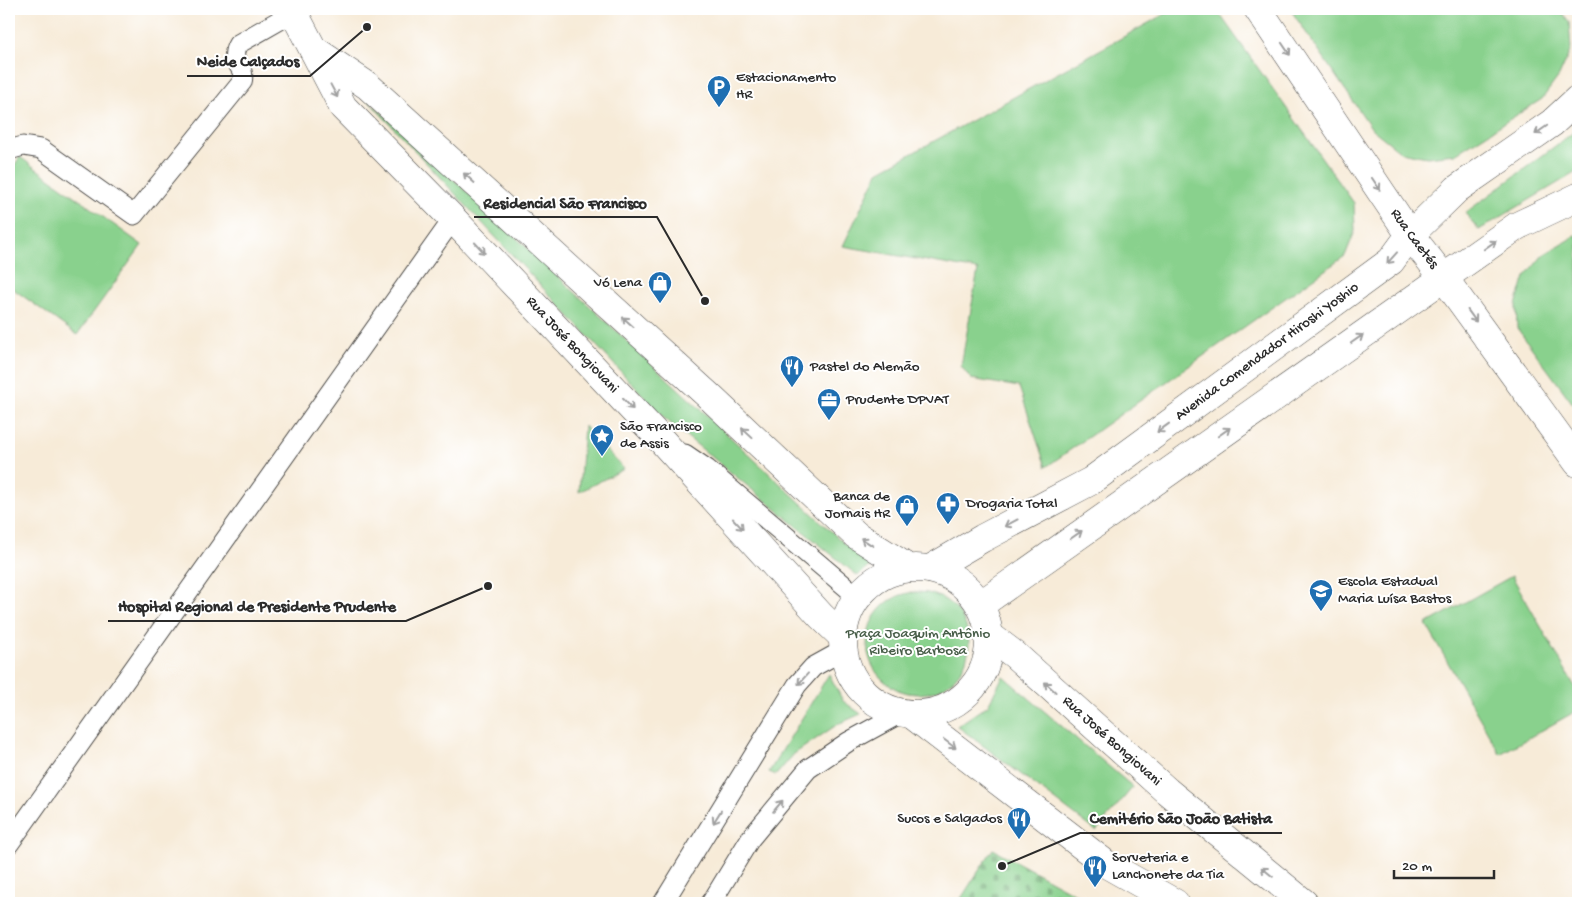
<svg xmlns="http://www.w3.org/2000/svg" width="1587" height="912" viewBox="0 0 1587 912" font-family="'Gochi Hand',sans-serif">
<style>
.green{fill:#89d18d;stroke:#5a7e5c}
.cemetery{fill:url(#cemetery-stones);stroke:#5a7e5c}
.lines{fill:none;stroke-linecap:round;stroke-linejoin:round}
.service-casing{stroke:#4a4845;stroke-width:21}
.minor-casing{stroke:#4a4845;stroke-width:29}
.tertiary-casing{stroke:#4a4845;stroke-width:29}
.service{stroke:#fff;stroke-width:19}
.minor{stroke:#fff;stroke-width:28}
.tertiary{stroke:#fff;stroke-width:28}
.oneway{stroke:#a0a0a0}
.labels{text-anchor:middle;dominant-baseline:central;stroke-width:4;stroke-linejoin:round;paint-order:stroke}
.poi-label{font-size:15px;fill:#2b2b2b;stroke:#fff;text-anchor:start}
.street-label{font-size:15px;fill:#2b2b2b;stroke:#fff}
.park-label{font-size:15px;fill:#475d48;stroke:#fff}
.leader{fill:none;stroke:#2b2b2b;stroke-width:2}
.callout-dot{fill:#2b2b2b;stroke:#fff;stroke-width:2}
.callout-label{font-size:16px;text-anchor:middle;font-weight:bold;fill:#2b2b2b;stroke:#fff;stroke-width:4;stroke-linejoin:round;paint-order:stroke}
</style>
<defs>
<pattern id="cemetery-stones" width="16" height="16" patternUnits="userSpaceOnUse" patternTransform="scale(1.25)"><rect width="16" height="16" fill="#89d18d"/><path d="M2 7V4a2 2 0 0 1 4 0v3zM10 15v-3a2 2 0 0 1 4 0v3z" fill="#70aa73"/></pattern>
</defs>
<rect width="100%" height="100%" fill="#fff"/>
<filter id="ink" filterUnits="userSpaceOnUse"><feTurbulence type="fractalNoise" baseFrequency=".02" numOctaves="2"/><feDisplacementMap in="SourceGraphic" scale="10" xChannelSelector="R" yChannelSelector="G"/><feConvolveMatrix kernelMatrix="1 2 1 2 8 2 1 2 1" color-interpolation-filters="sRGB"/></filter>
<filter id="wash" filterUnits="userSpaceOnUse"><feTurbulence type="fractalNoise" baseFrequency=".0096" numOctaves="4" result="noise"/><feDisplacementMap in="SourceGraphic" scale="20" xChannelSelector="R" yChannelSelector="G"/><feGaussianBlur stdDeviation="1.12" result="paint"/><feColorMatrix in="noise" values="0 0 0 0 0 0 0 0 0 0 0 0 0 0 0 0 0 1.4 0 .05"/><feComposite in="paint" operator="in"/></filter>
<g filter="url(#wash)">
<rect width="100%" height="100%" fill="#f7ebd8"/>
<path class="green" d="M 1174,9 L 1216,9 L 1354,203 L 1355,231 L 1345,256 L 1046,467 L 1019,387 L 971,379 L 961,366 L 978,270 L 843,246 L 878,172 Z
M 1290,9 L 1560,9 L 1569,22 L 1571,49 L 1559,76 L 1542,99 L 1455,154 L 1427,157 L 1401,152 L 1372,129 Z
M 363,95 L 846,545 L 878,563 L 864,570 L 858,576 L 664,418 Z
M 1578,129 L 1578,171 L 1479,230 L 1465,213 Z
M 20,157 L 142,245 L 77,335 L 9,286 L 9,173 Z
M 1578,234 L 1578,400 L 1573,404 L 1517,328 L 1516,305 L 1525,277 L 1543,255 Z
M 584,426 L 624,469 L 579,492 Z
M 1512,576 L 1578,692 L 1578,710 L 1500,754 L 1426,624 Z
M867 643a51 51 0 1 1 102 0a51 51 0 1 1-102 0Z
M 829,674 L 843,701 L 861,714 L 838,724 L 794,754 L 776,775 L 769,772 Z
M 1003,676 L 1133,787 L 1096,831 L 957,726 L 988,705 Z"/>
<path class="cemetery" d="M 993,849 L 1092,903 L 958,903 Z"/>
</g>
<g filter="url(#ink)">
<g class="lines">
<g class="service-casing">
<path id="service" d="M 9,150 L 23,146 L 41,149 L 134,215 L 242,82 C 247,65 227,62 238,44 L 294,12
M 685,454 L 707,469 L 858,597
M 9,844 L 453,219
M 663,903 L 797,685 L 813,667 L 842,651
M 711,903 L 750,839 L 808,769 L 848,742 L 901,713"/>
</g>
<g class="minor-casing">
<g id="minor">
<path id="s1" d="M 1258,9 L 1410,235 L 1444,278 L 1578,463"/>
</g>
</g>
<g class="tertiary-casing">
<g id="tertiary">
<path id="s2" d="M 292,9 L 343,107 L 453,219 L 653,431 L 821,616 L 843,637"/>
<path d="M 313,49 L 368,86 L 710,397 L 856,535 L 908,568"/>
<circle cx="916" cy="641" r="73"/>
<path id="s3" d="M 930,569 L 983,538 L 1091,481 L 1391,261 L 1410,235 L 1457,189 L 1552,123 L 1578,99"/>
<path d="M 980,605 L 1517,226 L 1578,197"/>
<path id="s4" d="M 990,636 L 1015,655 L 1167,791 L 1304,903"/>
<path d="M 911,714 L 1106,864 L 1175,903"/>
</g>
</g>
<use href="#service" class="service"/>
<use href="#minor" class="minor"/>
<use href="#tertiary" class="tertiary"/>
</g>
<defs><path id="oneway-shaft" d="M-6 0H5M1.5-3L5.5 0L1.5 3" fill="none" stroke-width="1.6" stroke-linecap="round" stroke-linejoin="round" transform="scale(1.25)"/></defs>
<g class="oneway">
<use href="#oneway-shaft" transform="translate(1286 49) rotate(56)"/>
<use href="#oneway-shaft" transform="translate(334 91) rotate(62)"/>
<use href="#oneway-shaft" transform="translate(1541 130) rotate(145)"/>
<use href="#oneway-shaft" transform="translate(469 178) rotate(-138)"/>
<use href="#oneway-shaft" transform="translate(1376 184) rotate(56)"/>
<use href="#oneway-shaft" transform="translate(1490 245) rotate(-35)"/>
<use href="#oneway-shaft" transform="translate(480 248) rotate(47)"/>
<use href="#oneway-shaft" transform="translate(1392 258) rotate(132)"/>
<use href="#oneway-shaft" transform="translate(1472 316) rotate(54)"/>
<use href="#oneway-shaft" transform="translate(628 322) rotate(-138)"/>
<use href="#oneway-shaft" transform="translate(1357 339) rotate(-35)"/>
<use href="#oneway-shaft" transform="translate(628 404) rotate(47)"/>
<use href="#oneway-shaft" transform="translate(1163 428) rotate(144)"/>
<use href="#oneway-shaft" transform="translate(1224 432) rotate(-35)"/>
<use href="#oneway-shaft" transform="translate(747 433) rotate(-137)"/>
<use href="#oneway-shaft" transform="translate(1011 523) rotate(152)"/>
<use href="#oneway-shaft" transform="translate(738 524) rotate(47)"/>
<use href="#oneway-shaft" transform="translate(1076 535) rotate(-35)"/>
<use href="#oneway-shaft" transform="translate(867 542) rotate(-147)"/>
<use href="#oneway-shaft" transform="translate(803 679) rotate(132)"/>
<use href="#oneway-shaft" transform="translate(1050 687) rotate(-138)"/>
<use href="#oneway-shaft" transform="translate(950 744) rotate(37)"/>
<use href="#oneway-shaft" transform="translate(778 806) rotate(-50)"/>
<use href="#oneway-shaft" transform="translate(717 817) rotate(122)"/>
<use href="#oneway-shaft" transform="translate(1267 872) rotate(-141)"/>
</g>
</g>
<defs>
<g id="parking-pin" transform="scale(1.25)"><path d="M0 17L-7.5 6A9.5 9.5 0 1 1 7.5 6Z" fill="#1f6fb2" stroke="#fff"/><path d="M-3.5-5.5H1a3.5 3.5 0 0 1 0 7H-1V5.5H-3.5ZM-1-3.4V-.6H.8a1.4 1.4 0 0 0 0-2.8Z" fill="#fff"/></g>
<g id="shop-pin" transform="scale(1.25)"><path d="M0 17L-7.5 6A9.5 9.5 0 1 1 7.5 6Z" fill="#1f6fb2" stroke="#fff"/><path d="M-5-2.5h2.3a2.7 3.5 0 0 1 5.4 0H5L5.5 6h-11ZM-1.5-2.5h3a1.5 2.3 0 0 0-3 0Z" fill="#fff"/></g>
<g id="restaurant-pin" transform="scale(1.25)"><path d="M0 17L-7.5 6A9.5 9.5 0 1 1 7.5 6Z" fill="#1f6fb2" stroke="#fff"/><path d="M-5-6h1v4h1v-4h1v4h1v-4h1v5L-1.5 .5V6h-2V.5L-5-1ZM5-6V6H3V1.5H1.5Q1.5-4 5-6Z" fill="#fff"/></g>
<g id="office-pin" transform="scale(1.25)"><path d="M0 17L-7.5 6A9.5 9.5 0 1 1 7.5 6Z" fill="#1f6fb2" stroke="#fff"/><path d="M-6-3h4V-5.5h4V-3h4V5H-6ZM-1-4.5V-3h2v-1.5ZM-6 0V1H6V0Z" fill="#fff"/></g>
<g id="sight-pin" transform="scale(1.25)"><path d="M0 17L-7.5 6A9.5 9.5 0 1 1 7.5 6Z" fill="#1f6fb2" stroke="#fff"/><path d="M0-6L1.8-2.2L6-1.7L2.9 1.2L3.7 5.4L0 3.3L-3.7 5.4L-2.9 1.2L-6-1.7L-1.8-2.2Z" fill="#fff"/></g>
<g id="pharmacy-pin" transform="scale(1.25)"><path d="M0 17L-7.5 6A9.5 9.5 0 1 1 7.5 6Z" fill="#1f6fb2" stroke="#fff"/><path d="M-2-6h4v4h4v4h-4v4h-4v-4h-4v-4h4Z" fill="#fff"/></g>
<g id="school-pin" transform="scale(1.25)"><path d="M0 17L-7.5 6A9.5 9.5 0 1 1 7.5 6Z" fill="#1f6fb2" stroke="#fff"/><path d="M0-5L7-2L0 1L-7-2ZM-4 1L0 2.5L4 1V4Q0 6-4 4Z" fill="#fff"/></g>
</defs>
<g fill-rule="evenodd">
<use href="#parking-pin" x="719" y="87"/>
<use href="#shop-pin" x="660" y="283"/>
<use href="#restaurant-pin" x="792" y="367"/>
<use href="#office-pin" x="829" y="400"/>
<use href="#sight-pin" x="602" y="436"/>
<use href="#pharmacy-pin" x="948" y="504"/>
<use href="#shop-pin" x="907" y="506"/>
<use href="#school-pin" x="1321" y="591"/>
<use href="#restaurant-pin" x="1019" y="819"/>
<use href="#restaurant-pin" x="1095" y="867"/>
</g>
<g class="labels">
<g class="poi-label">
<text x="736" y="78">Estacionamento<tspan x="736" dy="17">HR</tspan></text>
<text x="642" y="283" text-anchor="end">Vó Lena</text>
<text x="810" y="367">Pastel do Alemão</text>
<text x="846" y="400">Prudente DPVAT</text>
<text x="620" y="427">São Francisco<tspan x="620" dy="17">de Assis</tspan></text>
<text x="890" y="497" text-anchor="end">Banca de<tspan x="890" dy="17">Jornais HR</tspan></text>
<text x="966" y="504">Drogaria Total</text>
<text x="1338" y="582">Escola Estadual<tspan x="1338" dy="17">Maria Luísa Bastos</tspan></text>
<text x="1002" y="819" text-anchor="end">Sucos e Salgados</text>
<text x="1112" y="858">Sorveteria e<tspan x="1112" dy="17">Lanchonete da Tia</tspan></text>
</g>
<g class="street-label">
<text stroke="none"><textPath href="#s1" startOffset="278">Rua Caetés</textPath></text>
<text stroke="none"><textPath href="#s2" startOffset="441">Rua José Bongiovani</textPath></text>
<text stroke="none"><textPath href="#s3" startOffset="402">Avenida Comendador Hiroshi Yoshio</textPath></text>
<text stroke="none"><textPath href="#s4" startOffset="161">Rua José Bongiovani</textPath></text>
</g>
<g class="park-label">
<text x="918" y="634">Praça Joaquim Antônio<tspan x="918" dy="17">Ribeiro Barbosa</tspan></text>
</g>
</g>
<path class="leader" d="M367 27L310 76H187M705 301L657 217H474M488 586L406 621H108M1002 866L1080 833H1282"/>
<g class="callout-dot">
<circle cx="367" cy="27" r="5"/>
<circle cx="705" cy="301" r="5"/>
<circle cx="488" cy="586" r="5"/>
<circle cx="1002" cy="866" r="5"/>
</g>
<g class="callout-label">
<text x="248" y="66">Neide Calçados</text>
<text x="565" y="208">Residencial São Francisco</text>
<text x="257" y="611">Hospital Regional de Presidente Prudente</text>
<text x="1181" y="823">Cemitério São João Batista</text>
</g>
<rect width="1587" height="912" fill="none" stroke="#fff" stroke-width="30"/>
<path d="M1394 870v8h100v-8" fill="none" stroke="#2b2b2b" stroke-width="2.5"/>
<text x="1402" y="870" font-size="15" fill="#2b2b2b" stroke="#ffffff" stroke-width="4" paint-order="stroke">20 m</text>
</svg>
